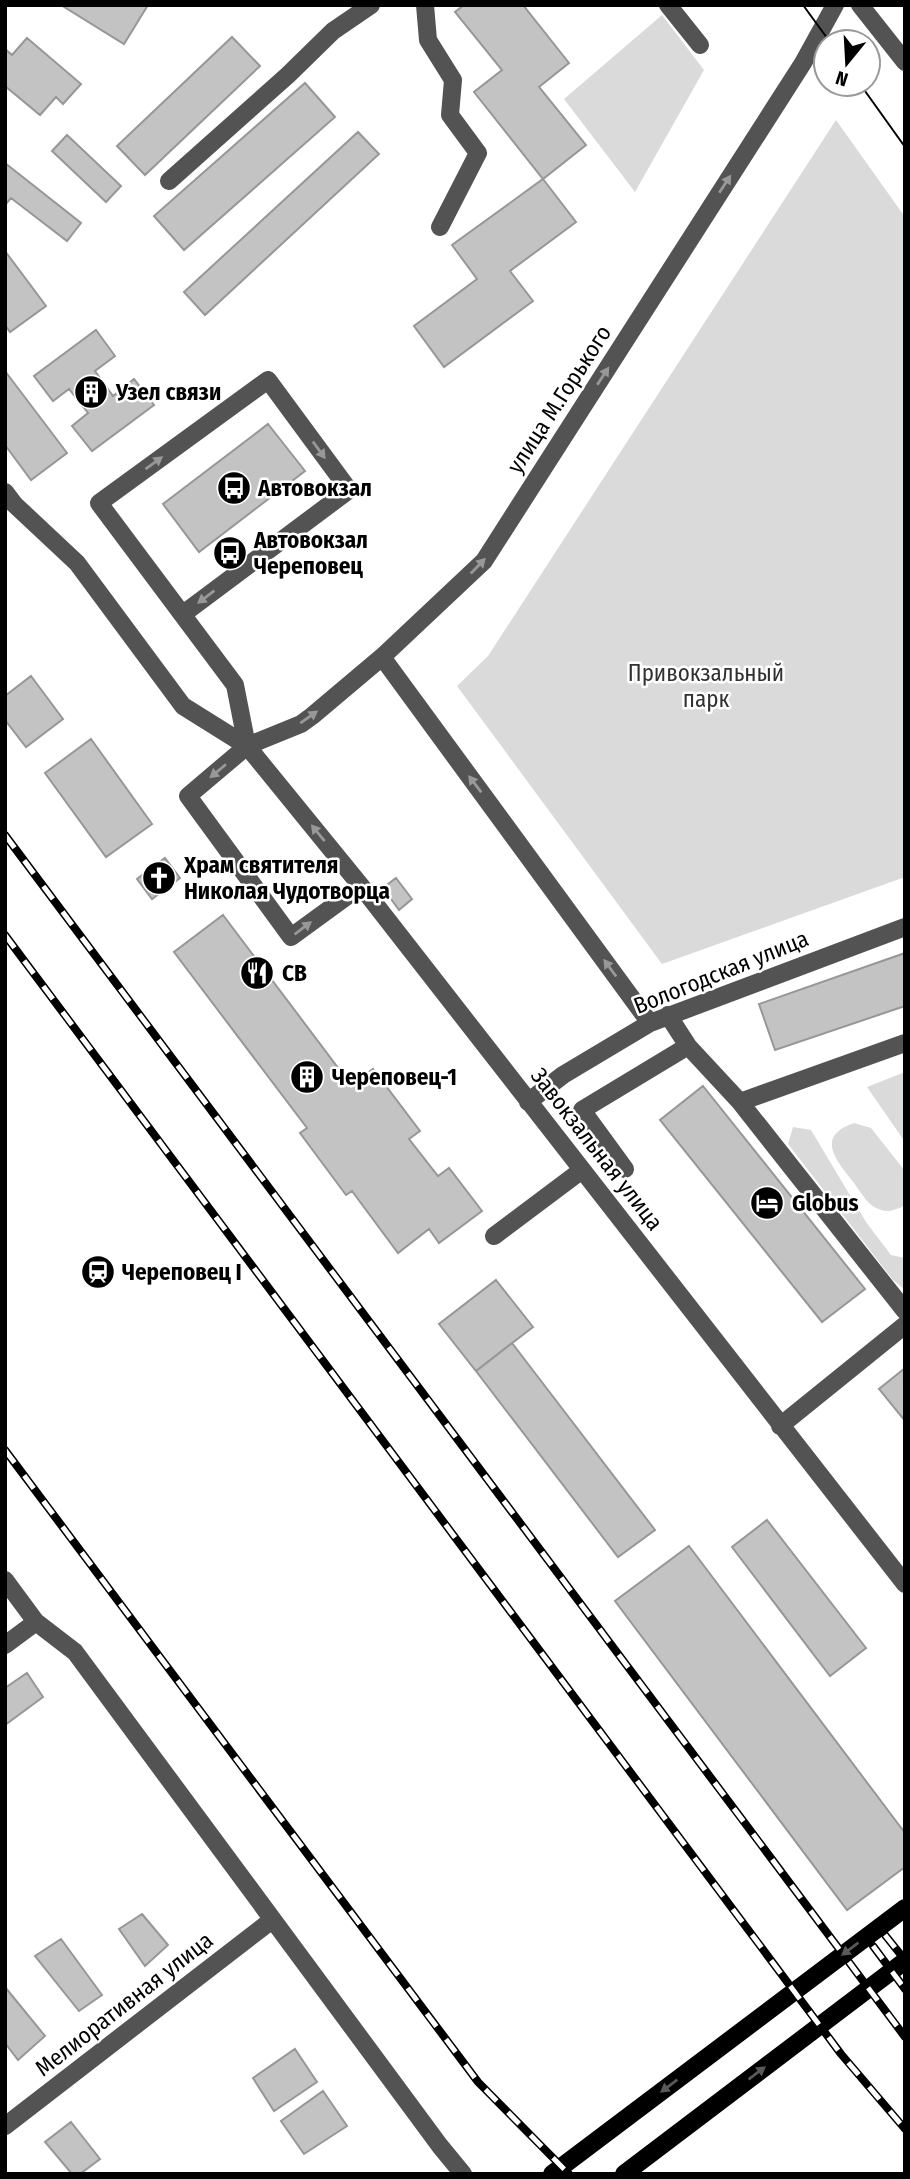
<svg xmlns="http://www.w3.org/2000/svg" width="910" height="2179" viewBox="0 0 910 2179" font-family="'Fira Sans Condensed',sans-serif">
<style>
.green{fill:#dadada}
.building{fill:#c3c3c3;stroke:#979797;stroke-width:2}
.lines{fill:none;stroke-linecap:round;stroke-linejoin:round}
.minor{stroke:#535353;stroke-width:18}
.major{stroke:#000;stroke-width:18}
.tram{stroke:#000;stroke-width:2}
.rail-casing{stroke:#000;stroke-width:8}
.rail{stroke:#fff;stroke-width:5;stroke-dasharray:16;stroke-linecap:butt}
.oneway{fill:#989898}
.oneway2{fill:#595959}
.labels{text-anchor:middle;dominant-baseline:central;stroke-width:5;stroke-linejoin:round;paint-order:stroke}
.poi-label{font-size:23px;font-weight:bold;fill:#000;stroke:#fff;text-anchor:start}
.street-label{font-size:23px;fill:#000;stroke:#fff}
.park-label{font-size:23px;fill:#313131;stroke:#fff}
</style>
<rect width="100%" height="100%" fill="#fff"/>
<path class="green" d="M 662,15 L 704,70 L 635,192 L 564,99 Z
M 836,120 L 905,217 L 905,877 L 662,964 L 457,686 L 488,656 Z
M 905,1072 L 905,1142 L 867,1087 Z
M 854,1123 L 871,1128 L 905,1171 L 905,1202 L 902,1207 C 892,1211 886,1213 876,1208 C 867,1204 860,1191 854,1183 C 837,1161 814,1137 854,1123 Z
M 793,1127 L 811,1130 L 866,1222 L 891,1255 L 905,1258 L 905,1290 L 893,1280 L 788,1144 Z"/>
<path class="building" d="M 61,5 L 148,5 L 124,44 Z
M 464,5 L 523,5 L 569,63 L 539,87 L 586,145 L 543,179 L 474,92 L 502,70 L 455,12 Z
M 232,37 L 260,66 L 145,175 L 117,146 Z
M 27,38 L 81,84 L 63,104 L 56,97 L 40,115 L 5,86 L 5,49 L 12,55 Z
M 305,83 L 335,117 L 184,250 L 154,216 Z
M 358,132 L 379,154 L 205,315 L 184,292 Z
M 67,135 L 121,186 L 106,202 L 52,151 Z
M 5,163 L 81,223 L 67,241 L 11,198 L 5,205 Z
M 543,179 L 576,222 L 510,271 L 533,301 L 444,367 L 414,326 L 477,279 L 452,245 Z
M 5,251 L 46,306 L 10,332 L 5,325 Z
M 96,330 L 115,356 L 95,371 L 113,396 L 134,379 L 154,405 L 92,451 L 72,426 L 88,413 L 69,389 L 53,401 L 34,376 Z
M 5,371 L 67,453 L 31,480 L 5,445 Z
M 268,424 L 305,471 L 199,552 L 163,504 Z
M 31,676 L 63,719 L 26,747 L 5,720 L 5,696 Z
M 91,739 L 152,824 L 106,857 L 45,773 Z
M 165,858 L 180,878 L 152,899 L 137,879 Z
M 396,878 L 412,899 L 399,910 L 383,888 Z
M 223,915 L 351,1085 L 373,1069 L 420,1131 L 409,1139 L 438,1176 L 449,1168 L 482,1211 L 439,1243 L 429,1229 L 398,1253 L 352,1191 L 346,1195 L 300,1133 L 307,1128 L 174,952 Z
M 905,953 L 905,1006 L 775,1050 L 759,1004 Z
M 703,1086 L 865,1289 L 822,1322 L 660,1120 Z
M 496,1280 L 533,1327 L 476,1371 L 439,1324 Z
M 512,1343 L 655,1530 L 618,1557 L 476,1371 Z
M 905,1368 L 905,1421 L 879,1389 Z
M 767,1520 L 866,1648 L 830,1676 L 732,1547 Z
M 689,1546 L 905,1833 L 905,1867 L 847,1910 L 615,1601 Z
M 27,1673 L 43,1697 L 5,1725 L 5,1688 Z
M 142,1914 L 168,1945 L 145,1966 L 119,1929 Z
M 61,1939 L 102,1995 L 79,2011 L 35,1956 Z
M 5,1987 L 45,2036 L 18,2060 L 5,2043 Z
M 295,2049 L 317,2082 L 274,2111 L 253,2078 Z
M 323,2091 L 347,2126 L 304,2154 L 281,2121 Z
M 71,2122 L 100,2159 L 80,2174 L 72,2174 L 45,2142 Z"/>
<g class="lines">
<path class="minor" d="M 425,5 L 428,40 L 453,80 L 450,115 L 478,153 L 440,227
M 668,5 L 700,45
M 860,5 L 905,62
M 169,181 L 288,75 L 333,31 L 371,5
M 5,492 L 14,504 L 77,563 L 183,706 L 247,746 L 361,886 L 905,1584
M 183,614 L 349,490 L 268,380 L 99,503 L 235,685 L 247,746
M 382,657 L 650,1023
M 361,886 L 291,937 L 188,796 L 247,746 L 301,724 L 312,716 L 382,657 L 484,561 L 803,63 L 835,5
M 668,1015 L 688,1046 L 740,1102 L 905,1043
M 528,1102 L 563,1075 L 650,1023 L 905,927
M 740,1102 L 905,1311
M 625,1169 L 582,1110 L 688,1046
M 494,1236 L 582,1170
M 780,1426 L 905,1325
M 5,1580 L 36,1622 L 75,1652 L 440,2146 L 463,2174
M 5,1645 L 36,1622
M 5,2126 L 272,1920"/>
<path class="major" d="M 552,2174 L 905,1908
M 624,2174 L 905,1961"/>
<path class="tram" d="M 803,5 L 830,42
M 860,84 L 905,147"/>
<g class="rail-casing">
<path id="rail" d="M 5,835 L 905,2037
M 5,935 L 841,2054 L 905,2129
M 5,1450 L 478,2082 L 569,2174
M 885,1935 L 905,1960
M 873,1946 L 905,1989"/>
</g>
<use href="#rail" class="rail"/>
</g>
<defs><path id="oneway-solid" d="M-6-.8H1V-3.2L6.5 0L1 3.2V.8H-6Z" transform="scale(1.75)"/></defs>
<g class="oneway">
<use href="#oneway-solid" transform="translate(725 184) rotate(-57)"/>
<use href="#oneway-solid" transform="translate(603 376) rotate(-57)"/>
<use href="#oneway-solid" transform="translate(319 450) rotate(54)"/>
<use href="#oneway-solid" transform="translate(154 463) rotate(-36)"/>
<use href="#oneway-solid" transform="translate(478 566) rotate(-46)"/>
<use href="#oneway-solid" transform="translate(206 597) rotate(143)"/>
<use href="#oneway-solid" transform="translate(309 717) rotate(-35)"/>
<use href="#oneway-solid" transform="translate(218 771) rotate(140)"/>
<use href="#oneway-solid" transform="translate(475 784) rotate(-127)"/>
<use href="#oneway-solid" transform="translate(318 833) rotate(-129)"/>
<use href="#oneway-solid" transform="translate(303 928) rotate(-37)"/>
<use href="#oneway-solid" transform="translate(610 968) rotate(-126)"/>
</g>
<g class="oneway2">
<use href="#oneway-solid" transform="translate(850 1949) rotate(143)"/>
<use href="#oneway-solid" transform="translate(757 2073) rotate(-37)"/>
<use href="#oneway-solid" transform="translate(669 2086) rotate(143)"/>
</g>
<defs>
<g id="building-disc" transform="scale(1.75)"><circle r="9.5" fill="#000" stroke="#fff"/><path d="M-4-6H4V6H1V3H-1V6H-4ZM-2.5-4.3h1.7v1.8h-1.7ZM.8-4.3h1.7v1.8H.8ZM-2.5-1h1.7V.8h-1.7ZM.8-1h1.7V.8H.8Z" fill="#fff"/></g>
<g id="bus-disc" transform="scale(1.75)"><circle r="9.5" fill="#000" stroke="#fff"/><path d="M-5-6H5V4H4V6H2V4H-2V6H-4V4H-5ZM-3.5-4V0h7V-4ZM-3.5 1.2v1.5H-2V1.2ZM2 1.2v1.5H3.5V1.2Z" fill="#fff"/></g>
<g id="church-disc" transform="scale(1.75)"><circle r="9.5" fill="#000" stroke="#fff"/><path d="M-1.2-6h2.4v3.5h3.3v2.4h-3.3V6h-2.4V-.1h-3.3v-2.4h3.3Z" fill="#fff"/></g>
<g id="restaurant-disc" transform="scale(1.75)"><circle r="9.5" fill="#000" stroke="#fff"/><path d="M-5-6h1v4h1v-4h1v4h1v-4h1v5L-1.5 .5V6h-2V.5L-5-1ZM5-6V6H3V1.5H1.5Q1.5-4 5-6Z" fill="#fff"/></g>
<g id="hotel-disc" transform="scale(1.75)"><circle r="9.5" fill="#000" stroke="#fff"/><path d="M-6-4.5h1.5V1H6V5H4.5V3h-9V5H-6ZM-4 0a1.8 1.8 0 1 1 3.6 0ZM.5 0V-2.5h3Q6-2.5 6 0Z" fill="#fff"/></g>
<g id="station-disc" transform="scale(1.75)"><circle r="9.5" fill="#000" stroke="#fff"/><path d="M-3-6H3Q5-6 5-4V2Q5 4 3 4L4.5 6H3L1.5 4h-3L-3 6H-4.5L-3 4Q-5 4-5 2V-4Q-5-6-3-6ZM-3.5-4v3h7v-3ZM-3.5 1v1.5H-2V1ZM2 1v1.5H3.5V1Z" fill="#fff"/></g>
</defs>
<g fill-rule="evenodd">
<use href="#building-disc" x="91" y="392"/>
<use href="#bus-disc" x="234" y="488"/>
<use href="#bus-disc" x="230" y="553"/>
<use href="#church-disc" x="159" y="878"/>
<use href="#restaurant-disc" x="257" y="973"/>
<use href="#building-disc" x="307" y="1077"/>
<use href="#hotel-disc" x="767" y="1203"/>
<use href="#station-disc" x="98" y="1272"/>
</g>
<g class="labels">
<g class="poi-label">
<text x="116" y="392">Узел связи</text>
<text x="258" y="488">Автовокзал</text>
<text x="254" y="540">Автовокзал<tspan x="254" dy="26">Череповец</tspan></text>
<text x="184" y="865">Храм святителя<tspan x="184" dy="26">Николая Чудотворца</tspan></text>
<text x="282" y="973">СВ</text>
<text x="332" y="1077">Череповец-1</text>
<text x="792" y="1203">Globus</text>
<text x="122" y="1272">Череповец I</text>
</g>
<g class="street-label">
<text transform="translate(559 399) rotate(-57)">улица М.Горького</text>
<text transform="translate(721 972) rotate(-22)">Вологодская улица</text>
<text transform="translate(597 1149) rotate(52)">Завокзальная улица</text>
<text transform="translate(124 2004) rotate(-38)">Мелиоративная улица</text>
</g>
<g class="park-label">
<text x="706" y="673">Привокзальный<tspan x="706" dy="26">парк</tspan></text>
</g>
</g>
<rect width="910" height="2179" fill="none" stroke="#000000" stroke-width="14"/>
<g transform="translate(847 63) rotate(198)"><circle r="33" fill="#ffffff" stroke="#999999" stroke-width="2"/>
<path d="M0-5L12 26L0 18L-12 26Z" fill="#000000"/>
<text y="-10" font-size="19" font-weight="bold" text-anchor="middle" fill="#000000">N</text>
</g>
</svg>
